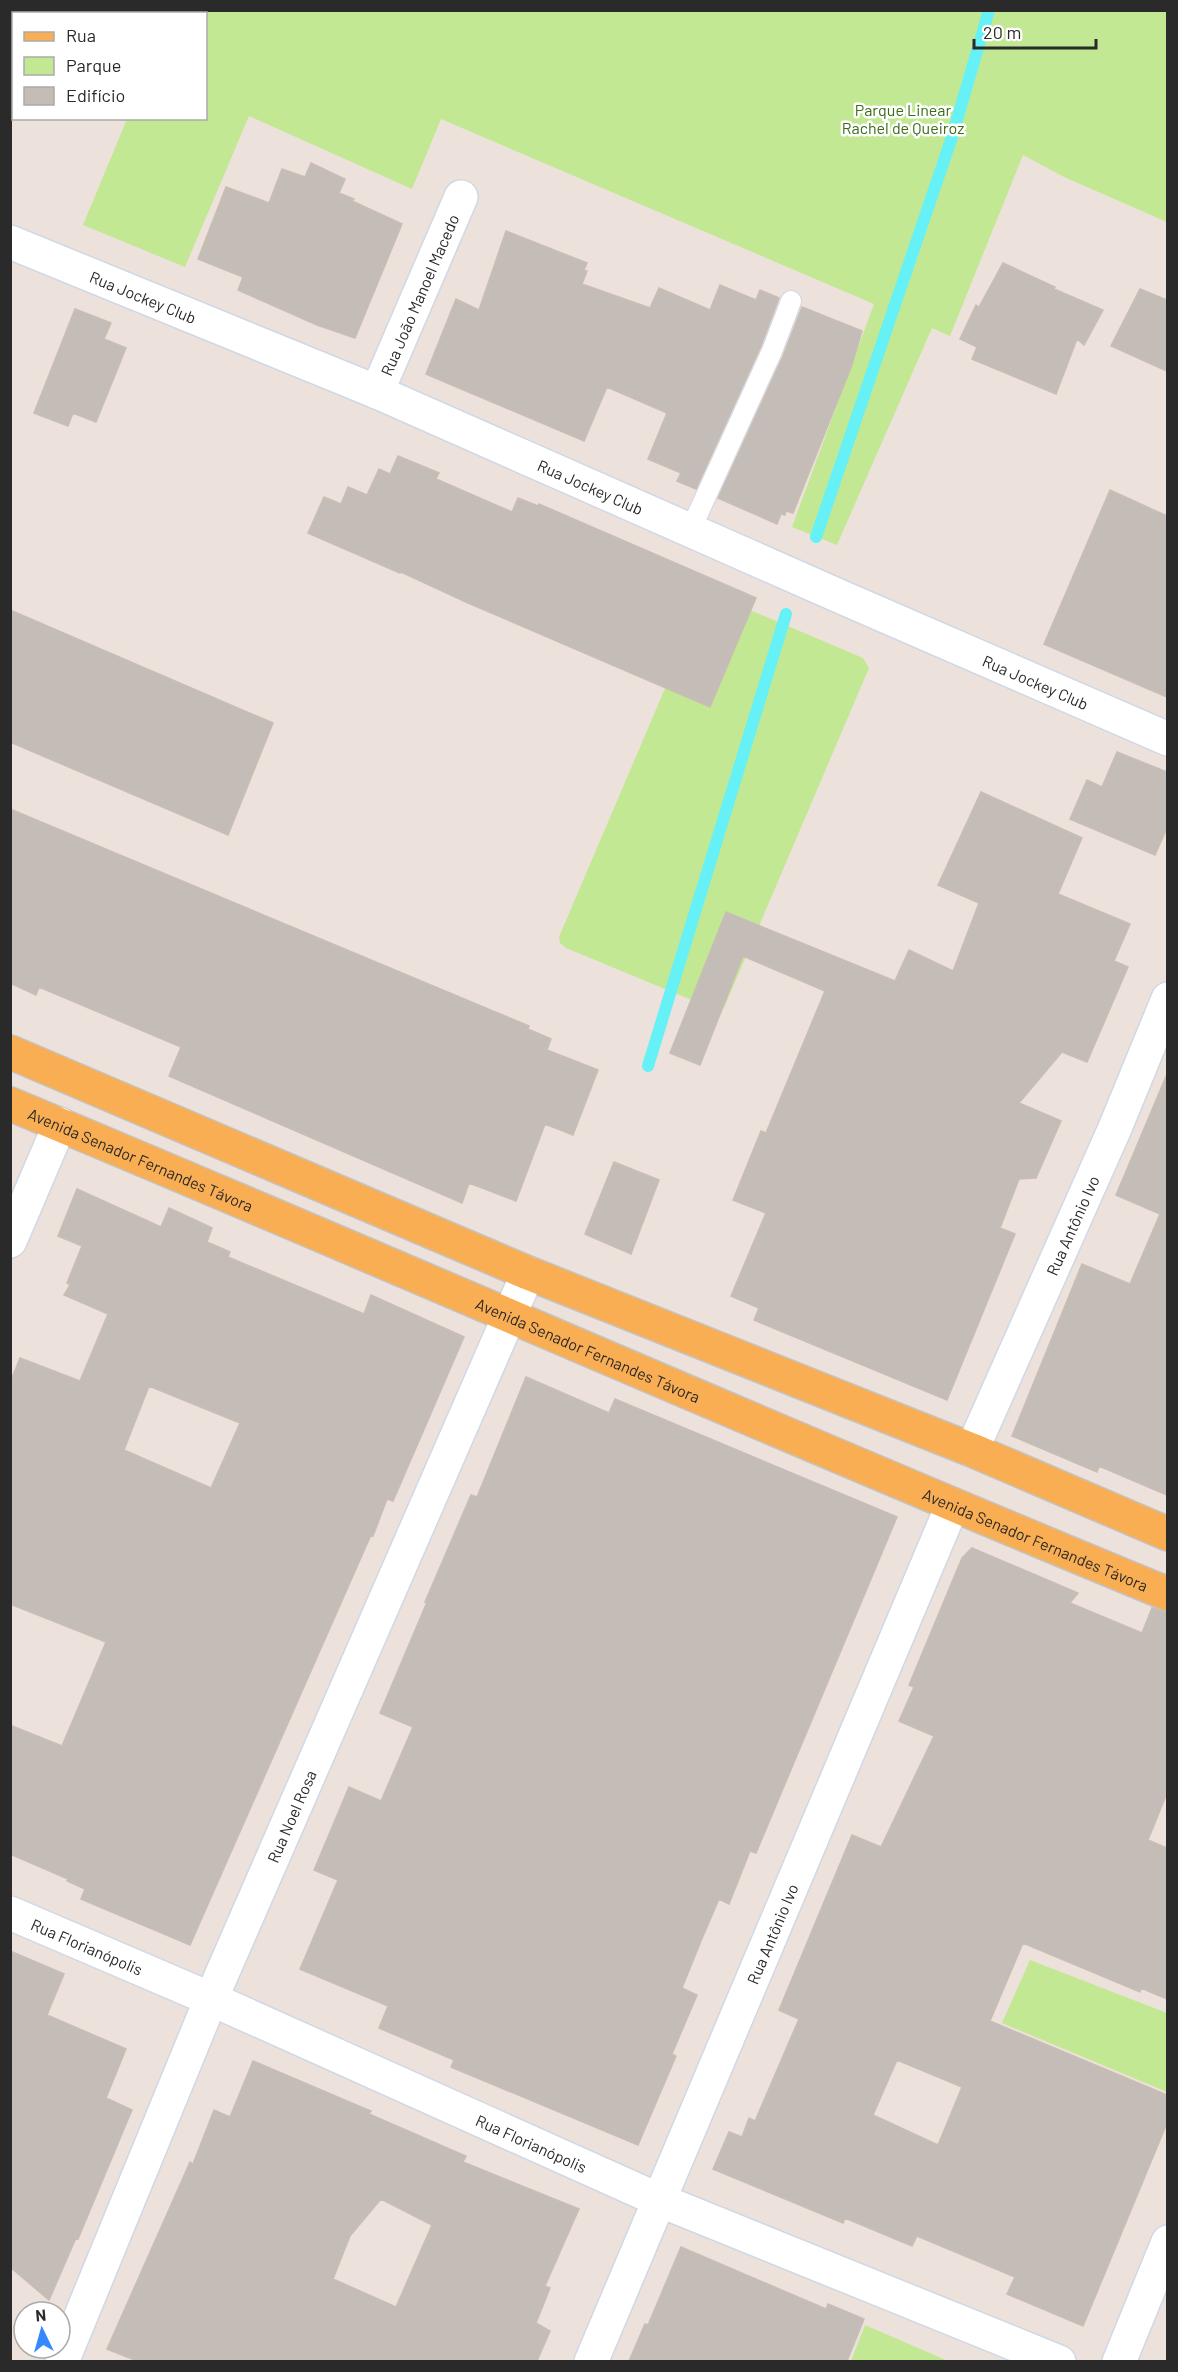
<svg xmlns="http://www.w3.org/2000/svg" width="1178" height="2372" viewBox="0 0 1178 2372" font-family="Barlow,sans-serif">
<style>
.green{fill:#c3e893}
.lines{fill:none;stroke-linecap:round;stroke-linejoin:round}
.stream{stroke:#66f1f7;stroke-width:12}
.building{fill:#c4bdb7;stroke:#c9bdb4;stroke-width:1.5;fill-rule:evenodd}
.service-casing{stroke:#d0d8e4;stroke-width:22}
.minor-casing{stroke:#d0d8e4;stroke-width:36}
.primary-casing{stroke:#c3c3c3;stroke-width:36}
.service{stroke:#fff;stroke-width:20}
.minor{stroke:#fff;stroke-width:33}
.primary{stroke:#faae53;stroke-width:33}
.labels{text-anchor:middle;dominant-baseline:central;stroke-width:5;stroke-linejoin:round;paint-order:stroke}
.park-label{font-size:16px;fill:#3a6c15;stroke:#fff}
.street-label{font-size:16px;fill:#2a2a2a;stroke:#fff}
</style>
<rect width="100%" height="100%" fill="#ede1db"/>
<path class="green" d="M 173,11 L 1167,11 L 1167,222 L 1064,177 L 1023,155 L 950,336 L 932,328 L 837,545 L 792,527 L 874,304 L 441,119 L 412,189 L 249,116 L 185,267 L 83,225 L 127,119 L 206,118 L 206,14 L 171,13 Z
M 717,596 L 863,658 L 869,668 L 724,1008 L 718,1011 L 566,948 L 560,943 L 559,937 L 704,597 Z
M 1030,1960 L 1167,2013 L 1167,2092 L 1002,2023 Z
M 865,2325 L 948,2361 L 851,2361 Z"/>
<g class="lines">
<path class="stream" d="M 816,537 L 952,137 L 989,10
M 648,1066 L 786,614"/>
</g>
<path class="building" d="M 311,163 L 345,179 L 339,193 L 354,199 L 352,201 L 402,224 L 355,338 L 317,325 L 238,290 L 243,277 L 198,259 L 226,187 L 269,203 L 282,169 L 305,177 Z
M 506,231 L 587,263 L 584,270 L 587,271 L 582,284 L 650,308 L 659,288 L 710,310 L 720,285 L 756,300 L 760,290 L 779,298 L 761,346 L 696,489 L 677,481 L 681,473 L 648,459 L 667,413 L 607,387 L 584,441 L 426,374 L 456,299 L 479,310 Z
M 1003,263 L 1055,287 L 1054,289 L 1103,310 L 1084,345 L 1077,339 L 1056,394 L 972,359 L 977,347 L 960,339 L 976,305 L 979,307 Z
M 1140,289 L 1167,300 L 1167,371 L 1111,346 Z
M 802,307 L 862,331 L 852,365 L 793,513 L 786,511 L 785,515 L 781,514 L 777,524 L 718,498 L 783,356 Z
M 75,309 L 111,323 L 104,339 L 126,348 L 96,422 L 73,413 L 68,426 L 34,413 Z
M 398,456 L 439,473 L 436,479 L 512,512 L 518,498 L 538,506 L 539,504 L 756,598 L 710,707 L 468,603 L 401,572 L 400,573 L 308,533 L 324,497 L 341,504 L 348,487 L 367,495 L 379,469 L 390,474 Z
M 1110,490 L 1167,516 L 1167,697 L 1044,644 Z
M 10,610 L 273,723 L 228,835 L 10,742 Z
M 1117,752 L 1167,772 L 1167,828 L 1155,855 L 1070,819 L 1087,780 L 1102,787 Z
M 981,792 L 1082,838 L 1058,894 L 1130,924 L 1114,961 L 1128,967 L 1087,1062 L 1062,1052 L 1019,1103 L 1061,1121 L 1036,1178 L 1019,1179 L 1000,1228 L 1015,1234 L 947,1400 L 754,1320 L 759,1308 L 731,1296 L 766,1213 L 733,1200 L 761,1131 L 766,1133 L 825,991 L 743,956 L 700,1065 L 670,1053 L 726,912 L 895,981 L 909,950 L 953,971 L 979,903 L 938,885 Z
M 10,809 L 529,1026 L 528,1029 L 551,1039 L 547,1050 L 598,1070 L 573,1135 L 545,1124 L 516,1201 L 469,1183 L 462,1203 L 169,1076 L 181,1047 L 39,987 L 36,995 L 10,983 Z
M 1167,1074 L 1167,1495 L 1099,1466 L 1097,1472 L 1012,1436 L 1082,1264 L 1130,1284 L 1160,1214 L 1116,1195 Z
M 614,1162 L 659,1180 L 631,1254 L 585,1234 Z
M 77,1189 L 161,1227 L 169,1208 L 195,1220 L 212,1228 L 207,1242 L 230,1252 L 228,1257 L 364,1314 L 371,1295 L 464,1337 L 393,1501 L 387,1499 L 373,1536 L 371,1535 L 190,1945 L 81,1899 L 85,1889 L 67,1881 L 68,1879 L 10,1854 L 10,1725 L 62,1746 L 106,1642 L 10,1604 L 10,1383 L 20,1358 L 80,1381 L 108,1314 L 64,1295 L 70,1285 L 67,1283 L 82,1246 L 58,1236 ZM 149,1386 L 240,1423 L 211,1488 L 124,1450 Z
M 526,1377 L 609,1413 L 615,1399 L 897,1517 L 756,1853 L 750,1851 L 729,1904 L 719,1899 L 701,1941 L 682,1988 L 697,1995 L 672,2054 L 676,2056 L 638,2145 L 451,2067 L 454,2060 L 379,2028 L 388,2006 L 300,1969 L 338,1880 L 314,1870 L 349,1787 L 381,1801 L 413,1727 L 380,1713 L 427,1602 L 425,1602 L 471,1495 L 477,1497 Z
M 972,1548 L 1078,1593 L 1070,1603 L 1142,1633 L 1152,1608 L 1167,1612 L 1167,1793 L 1148,1840 L 1167,1848 L 1167,1999 L 1141,1988 L 1140,1992 L 1023,1943 L 990,2021 L 1167,2095 L 1167,2123 L 1083,2326 L 1007,2294 L 1015,2277 L 917,2236 L 912,2246 L 845,2218 L 843,2223 L 713,2169 L 729,2132 L 742,2137 L 749,2118 L 755,2121 L 799,2019 L 779,2010 L 852,1835 L 881,1847 L 934,1736 L 899,1721 L 914,1687 L 909,1685 L 962,1558 ZM 897,2060 L 962,2087 L 938,2145 L 873,2115 Z
M 10,1951 L 64,1974 L 47,2015 L 126,2049 L 106,2098 L 132,2110 L 78,2239 L 76,2238 L 49,2300 L 10,2267 Z
M 253,2061 L 371,2111 L 369,2114 L 466,2156 L 463,2162 L 579,2209 L 545,2286 L 550,2288 L 536,2323 L 550,2331 L 537,2361 L 137,2361 L 107,2349 L 190,2162 L 193,2164 L 214,2110 L 230,2117 ZM 381,2199 L 432,2225 L 396,2307 L 333,2279 L 350,2236 Z
M 681,2247 L 826,2309 L 828,2304 L 864,2319 L 847,2361 L 629,2361 L 645,2324 L 648,2325 Z"/>
<g class="lines">
<g class="service-casing">
<path id="service" d="M 690,531 L 772,351 L 791,301"/>
</g>
<g class="minor-casing">
<g id="minor">
<path id="s1" d="M 10,242 L 377,392 L 839,596 L 1168,739"/>
<path id="s2" d="M 377,392 L 461,197"/>
<path d="M 10,1241 L 60,1124"/>
<path id="s3" d="M 972,1450 L 1115,1128 L 1168,999"/>
<path id="s4" d="M 10,1913 L 211,1999 L 659,2200 L 1059,2362"/>
<path id="s5" d="M 62,2362 L 211,1999 L 528,1273"/>
<path id="s6" d="M 591,2362 L 952,1506"/>
<path d="M 1119,2362 L 1168,2242"/>
</g>
</g>
<g class="primary-casing">
<g id="primary">
<path d="M 10,1052 L 528,1273 L 972,1450 L 1168,1534"/>
<path id="s7" d="M 10,1104 C 397,1265 780,1435 1168,1594"/>
</g>
</g>
<use href="#service" class="service"/>
<use href="#minor" class="minor"/>
<use href="#primary" class="primary"/>
</g>
<g class="labels">
<g class="park-label">
<text x="903" y="109">Parque Linear<tspan x="903" dy="18">Rachel de Queiroz</tspan></text>
</g>
<g class="street-label">
<text stroke="none"><textPath href="#s2" startOffset="106">Rua João Manoel Macedo</textPath></text>
<text stroke="none"><textPath href="#s1" startOffset="144">Rua Jockey Club</textPath></text>
<text stroke="none"><textPath href="#s1" startOffset="630">Rua Jockey Club</textPath></text>
<text stroke="none"><textPath href="#s1" startOffset="1116">Rua Jockey Club</textPath></text>
<text stroke="none"><textPath href="#s7" startOffset="142">Avenida Senador Fernandes Távora</textPath></text>
<text stroke="none"><textPath href="#s3" startOffset="246">Rua Antônio Ivo</textPath></text>
<text stroke="none"><textPath href="#s7" startOffset="628">Avenida Senador Fernandes Távora</textPath></text>
<text stroke="none"><textPath href="#s7" startOffset="1114">Avenida Senador Fernandes Távora</textPath></text>
<text stroke="none"><textPath href="#s5" startOffset="592">Rua Noel Rosa</textPath></text>
<text stroke="none"><textPath href="#s6" startOffset="465">Rua Antônio Ivo</textPath></text>
<text stroke="none"><textPath href="#s4" startOffset="84">Rua Florianópolis</textPath></text>
<text stroke="none"><textPath href="#s4" startOffset="570">Rua Florianópolis</textPath></text>
</g>
</g>
<rect width="1178" height="2372" fill="none" stroke="#2a2a2a" stroke-width="24"/>
<rect x="12" y="12" width="195" height="108" fill="#ffffff" stroke="#aaaaaa" stroke-width="1.5"/>
<rect x="24" y="32" width="30" height="9" fill="#faae53" stroke="#aaaaaa" stroke-width="1.5"/>
<text x="66" y="42" font-size="18" fill="#2a2a2a">Rua</text>
<rect x="24" y="57" width="30" height="18" fill="#c3e893" stroke="#aaaaaa" stroke-width="1.5"/>
<text x="66" y="72" font-size="18" fill="#2a2a2a">Parque</text>
<rect x="24" y="87" width="30" height="18" fill="#c4bdb7" stroke="#aaaaaa" stroke-width="1.5"/>
<text x="66" y="102" font-size="18" fill="#2a2a2a">Edifício</text>
<g transform="translate(42 2330) rotate(355)"><circle r="28" fill="#ffffff" stroke="#aaaaaa" stroke-width="1.5"/>
<path d="M0-4.5L10 22L0 15L-10 22Z" fill="#3688ff"/>
<text y="-9" font-size="16" font-weight="bold" text-anchor="middle" fill="#2a2a2a">N</text>
</g>
<path d="M974 39v9h122v-9" fill="none" stroke="#2a2a2a" stroke-width="3"/>
<text x="983" y="39" font-size="18" fill="#2a2a2a" stroke="#ffffff" stroke-width="4.5" paint-order="stroke">20 m</text>
</svg>
